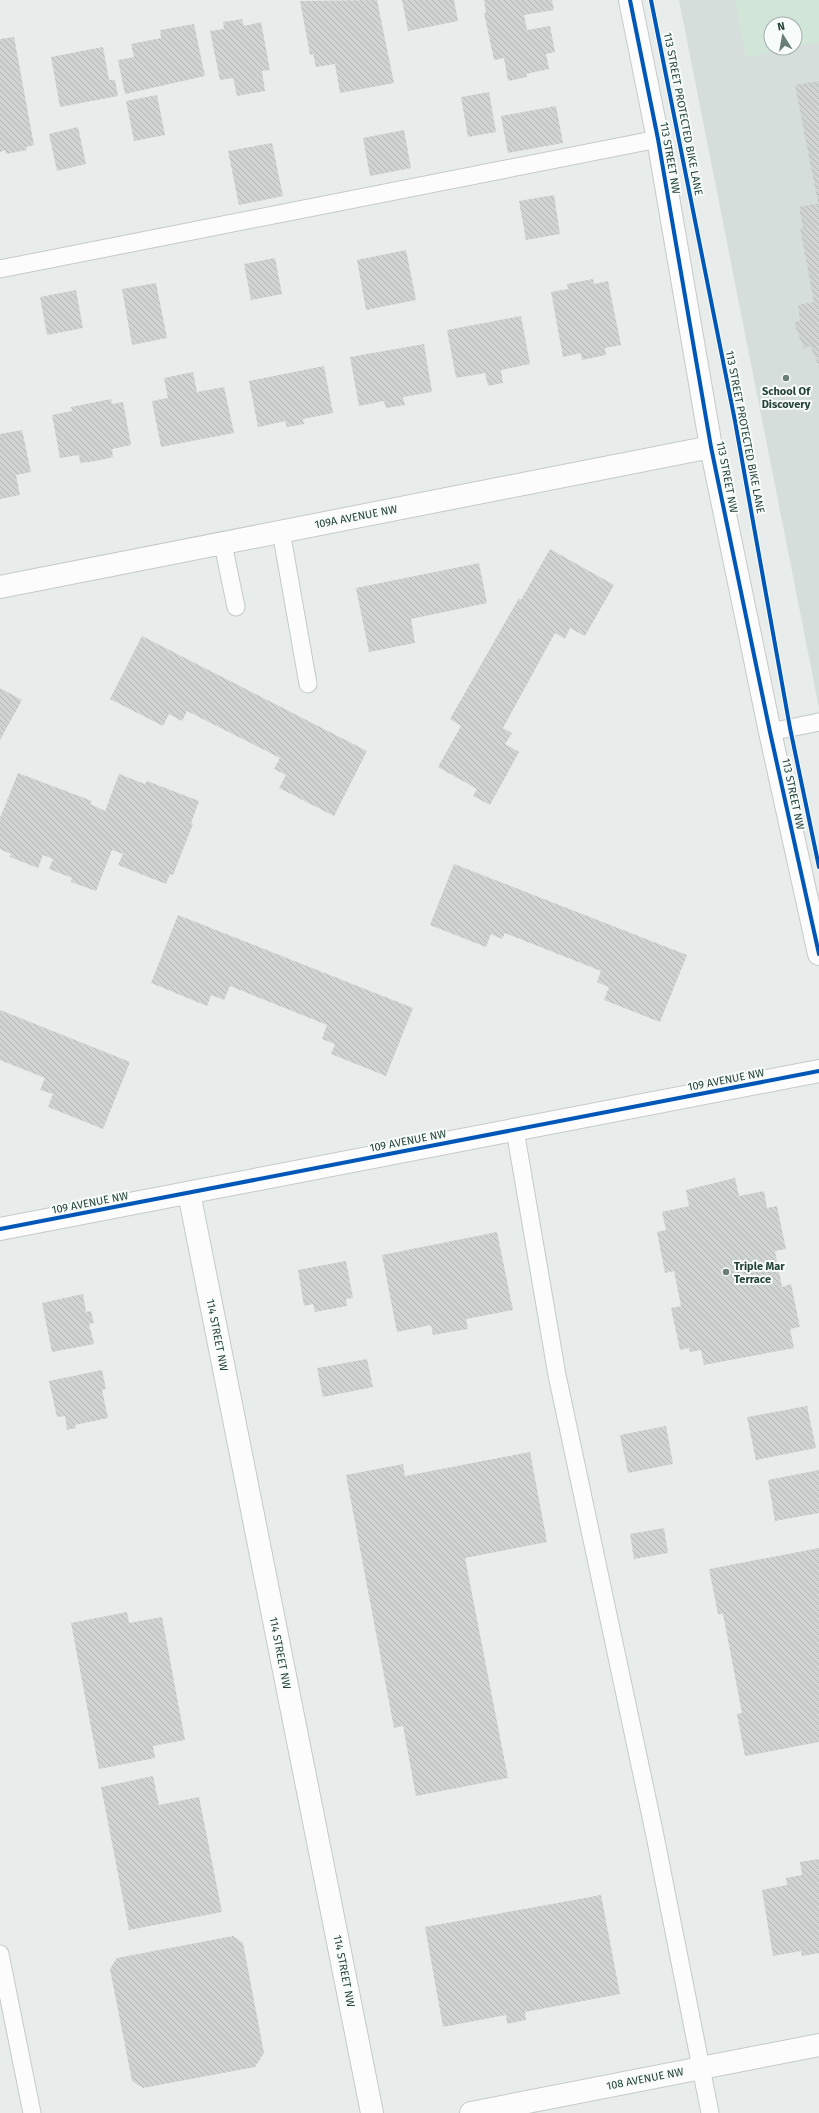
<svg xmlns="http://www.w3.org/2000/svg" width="819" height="2113" viewBox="0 0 819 2113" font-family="'Fira Sans',sans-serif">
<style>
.built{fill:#d6dedb;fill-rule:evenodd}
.green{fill:#d1e6d8}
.building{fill:url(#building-back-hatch)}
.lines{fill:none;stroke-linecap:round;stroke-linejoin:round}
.lane-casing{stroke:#c5cac8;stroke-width:19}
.street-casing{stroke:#c5cac8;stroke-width:24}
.lane{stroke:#fcfcfc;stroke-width:17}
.street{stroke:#fcfcfc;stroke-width:22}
.cycleway-casing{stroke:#f7fbf9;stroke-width:6}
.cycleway{stroke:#0057b8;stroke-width:4}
.poi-dot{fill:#697e78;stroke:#f7fbf9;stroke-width:1.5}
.labels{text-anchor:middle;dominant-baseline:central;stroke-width:4;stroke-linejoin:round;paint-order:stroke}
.street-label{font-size:11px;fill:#24423a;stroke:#f7fbf9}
.poi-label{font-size:11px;font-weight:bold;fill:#24423a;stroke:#f7fbf9}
</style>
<defs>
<pattern id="building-back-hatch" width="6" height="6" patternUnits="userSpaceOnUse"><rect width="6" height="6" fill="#cfd4d2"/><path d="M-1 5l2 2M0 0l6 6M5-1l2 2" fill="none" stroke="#b2b7b5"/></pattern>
</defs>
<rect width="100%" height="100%" fill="#e8edeb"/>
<path class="built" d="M 679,0 L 819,0 L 819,708 ZM 771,24 L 795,24 L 795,48 L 771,48 Z"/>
<path class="green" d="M 735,0 L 819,0 L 819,42 L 795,47 L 795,24 L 771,24 L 771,48 L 791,48 L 746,57 Z"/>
<path class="building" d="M 377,0 L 394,83 L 340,93 L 335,64 L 316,67 L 313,54 L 310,55 L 300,1 Z
M 402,0 L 454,0 L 458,21 L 408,31 Z
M 484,0 L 552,0 L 554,10 L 524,15 L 527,30 L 550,26 L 555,52 L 546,54 L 549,69 L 526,74 L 527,77 L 508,81 L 504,58 L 494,60 L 484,13 L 486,13 Z
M 242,19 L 244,26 L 261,22 L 270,70 L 262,71 L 265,91 L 237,96 L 233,78 L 220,80 L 210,31 L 224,29 L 223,22 Z
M 194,24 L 205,76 L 125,94 L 118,60 L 134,57 L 131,44 L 161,38 L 160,30 Z
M 14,37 L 34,145 L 26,147 L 27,150 L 6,154 L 5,150 L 0,152 L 0,39 Z
M 103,47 L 109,80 L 115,80 L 118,96 L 60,107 L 51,57 Z
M 819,81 L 819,203 L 818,203 L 795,85 Z
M 489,92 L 496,132 L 468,137 L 461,97 Z
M 157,95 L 165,135 L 134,141 L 126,101 Z
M 556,106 L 563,143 L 508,153 L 501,116 Z
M 78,127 L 86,164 L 57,171 L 49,134 Z
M 404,130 L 411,168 L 370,176 L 363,138 Z
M 272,143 L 283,196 L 239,205 L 228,151 Z
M 554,195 L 560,234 L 526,240 L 519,201 Z
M 819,203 L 819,363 L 818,364 L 810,346 L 804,349 L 794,323 L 800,320 L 798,305 L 814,302 L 800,228 L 803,228 L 799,207 Z
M 406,250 L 416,300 L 366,310 L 357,260 Z
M 275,258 L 282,294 L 251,300 L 244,264 Z
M 593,279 L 594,284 L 608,281 L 621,345 L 605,348 L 606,355 L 582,360 L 581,353 L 563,357 L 551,292 L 568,289 L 567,284 Z
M 156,283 L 167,338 L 132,345 L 122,289 Z
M 76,290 L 83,328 L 47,335 L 40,297 Z
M 521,316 L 530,364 L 501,370 L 503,383 L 488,386 L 485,373 L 456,378 L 447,330 Z
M 424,344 L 432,392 L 403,397 L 405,405 L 386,408 L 384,401 L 359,406 L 350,357 Z
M 324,366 L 333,413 L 303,419 L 304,424 L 287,427 L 285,421 L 258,427 L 249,381 Z
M 193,372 L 197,392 L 224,387 L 234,433 L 161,447 L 152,401 L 168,398 L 164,378 Z
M 111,399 L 112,404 L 123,402 L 131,445 L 112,449 L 113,457 L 96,461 L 80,463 L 79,455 L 60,458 L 52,415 L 72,411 L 71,407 Z
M 22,430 L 31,472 L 16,475 L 20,495 L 0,499 L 0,434 Z
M 550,549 L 614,585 L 585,636 L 570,628 L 565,639 L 555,633 L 503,728 L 512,733 L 505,744 L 519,752 L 490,805 L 473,796 L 477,789 L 438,767 L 461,726 L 450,719 L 519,598 L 521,600 Z
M 479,563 L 487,603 L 411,619 L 415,643 L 369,652 L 356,588 Z
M 142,636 L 367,751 L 334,816 L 279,788 L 286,775 L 274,769 L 280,758 L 187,711 L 182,721 L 169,714 L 163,726 L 110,699 Z
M 0,688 L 22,700 L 0,740 Z
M 18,773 L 92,801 L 90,804 L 105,811 L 119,774 L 145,784 L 147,781 L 199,801 L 191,823 L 193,824 L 173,875 L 170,874 L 166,884 L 118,865 L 123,854 L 112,850 L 96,891 L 71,882 L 72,878 L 49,869 L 53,859 L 43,855 L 38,868 L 10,857 L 11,854 L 0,849 L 0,818 Z
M 454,864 L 687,955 L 660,1022 L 604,1000 L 609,987 L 597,982 L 601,971 L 505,933 L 502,939 L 491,934 L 486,947 L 430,925 Z
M 178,915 L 413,1008 L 386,1076 L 331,1054 L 335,1044 L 322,1039 L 327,1025 L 230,986 L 224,1000 L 211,995 L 207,1006 L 151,983 Z
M 0,1010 L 130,1062 L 103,1129 L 48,1107 L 53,1094 L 40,1090 L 45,1078 L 0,1060 Z
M 735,1178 L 739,1196 L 764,1191 L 767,1208 L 777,1206 L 786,1249 L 775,1251 L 782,1287 L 791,1284 L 800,1327 L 790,1329 L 794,1348 L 704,1365 L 701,1350 L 690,1352 L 689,1348 L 680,1350 L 671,1308 L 681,1306 L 674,1271 L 665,1273 L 657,1232 L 666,1230 L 662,1212 L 689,1206 L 686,1190 Z
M 497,1232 L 513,1310 L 466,1319 L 468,1329 L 433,1335 L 431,1325 L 397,1332 L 382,1255 Z
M 346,1261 L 353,1298 L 346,1299 L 347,1306 L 315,1312 L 313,1304 L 304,1306 L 298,1270 Z
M 83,1294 L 86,1312 L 91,1311 L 94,1323 L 89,1324 L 94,1344 L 52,1352 L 42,1303 Z
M 367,1359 L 373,1387 L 323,1397 L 317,1368 Z
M 102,1370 L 106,1389 L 102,1390 L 108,1418 L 75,1425 L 76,1428 L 67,1430 L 65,1416 L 57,1417 L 49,1381 Z
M 807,1406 L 816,1448 L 756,1460 L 747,1417 Z
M 666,1426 L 673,1464 L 628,1473 L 620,1435 Z
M 530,1452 L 547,1542 L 465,1558 L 508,1778 L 416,1796 L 403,1726 L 394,1728 L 346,1475 L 403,1464 L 405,1476 Z
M 819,1470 L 819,1513 L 775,1521 L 768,1480 Z
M 664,1528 L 668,1553 L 634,1559 L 630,1534 Z
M 819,1548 L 819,1742 L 745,1756 L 737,1714 L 742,1713 L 723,1614 L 718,1614 L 709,1569 Z
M 127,1612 L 129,1623 L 162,1617 L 185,1740 L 153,1746 L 155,1758 L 99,1769 L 71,1623 Z
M 153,1776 L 159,1805 L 199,1797 L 222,1912 L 129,1930 L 101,1787 Z
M 819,1859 L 819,1953 L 802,1956 L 801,1951 L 773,1956 L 762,1890 L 787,1885 L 786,1878 L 802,1875 L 800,1862 Z
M 601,1895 L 620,1994 L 525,2012 L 526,2020 L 507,2024 L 506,2015 L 443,2027 L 425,1927 Z
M 233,1936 L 243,1943 L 264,2053 L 255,2067 L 143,2088 L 132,2081 L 110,1969 L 117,1958 Z"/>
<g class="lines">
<g class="lane-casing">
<path id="lane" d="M 0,269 L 658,139
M 281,531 L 308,684
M 223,544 L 236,607
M 770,732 L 819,722
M 515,1130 L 557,1375 L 654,1831 L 710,2113
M 0,1954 L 32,2113"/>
</g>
<g class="street-casing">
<path id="street" d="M 630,0 L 658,139 L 711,447 L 770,732 L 819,954
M 0,587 L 711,447
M 189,1193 L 372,2113
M 0,1229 L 819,1071
M 471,2113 L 819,2045"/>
</g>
<use href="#lane" class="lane"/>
<use href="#street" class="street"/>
<g class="cycleway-casing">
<path id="cycleway" d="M 630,0 L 658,139 L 711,447 L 770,732 L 819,954
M 651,0 L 735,421 L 790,728 L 819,867
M 0,1229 L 819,1071"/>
</g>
<use href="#cycleway" class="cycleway"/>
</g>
<g class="poi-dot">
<circle cx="786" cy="378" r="4"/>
<circle cx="726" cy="1272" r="4"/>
</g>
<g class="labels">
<g class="street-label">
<text transform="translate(683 114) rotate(79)">113 STREET PROTECTED BIKE LANE</text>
<text transform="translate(670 158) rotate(80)">113 STREET NW</text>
<text transform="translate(745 432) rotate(79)">113 STREET PROTECTED BIKE LANE</text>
<text transform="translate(727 477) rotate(79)">113 STREET NW</text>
<text transform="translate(356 517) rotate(-11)">109A AVENUE NW</text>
<text transform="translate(793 794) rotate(78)">113 STREET NW</text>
<text transform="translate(726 1080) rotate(-11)">109 AVENUE NW</text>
<text transform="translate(408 1141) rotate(-11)">109 AVENUE NW</text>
<text transform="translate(90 1203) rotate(-11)">109 AVENUE NW</text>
<text transform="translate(217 1335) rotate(79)">114 STREET NW</text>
<text transform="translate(280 1653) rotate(79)">114 STREET NW</text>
<text transform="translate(344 1971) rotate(79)">114 STREET NW</text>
<text transform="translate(645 2079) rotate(-11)">108 AVENUE NW</text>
</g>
<g class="poi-label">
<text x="786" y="391">School Of<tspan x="786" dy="13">Discovery</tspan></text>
<text x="734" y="1266" text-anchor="start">Triple Mar<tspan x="734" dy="13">Terrace</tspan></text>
</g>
</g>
<g transform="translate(783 36) rotate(349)"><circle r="19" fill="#f7fbf9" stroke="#a3b1ad"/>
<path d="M0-3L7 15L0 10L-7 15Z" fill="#697e78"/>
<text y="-6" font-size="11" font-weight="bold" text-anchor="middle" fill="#24423a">N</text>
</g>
</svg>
